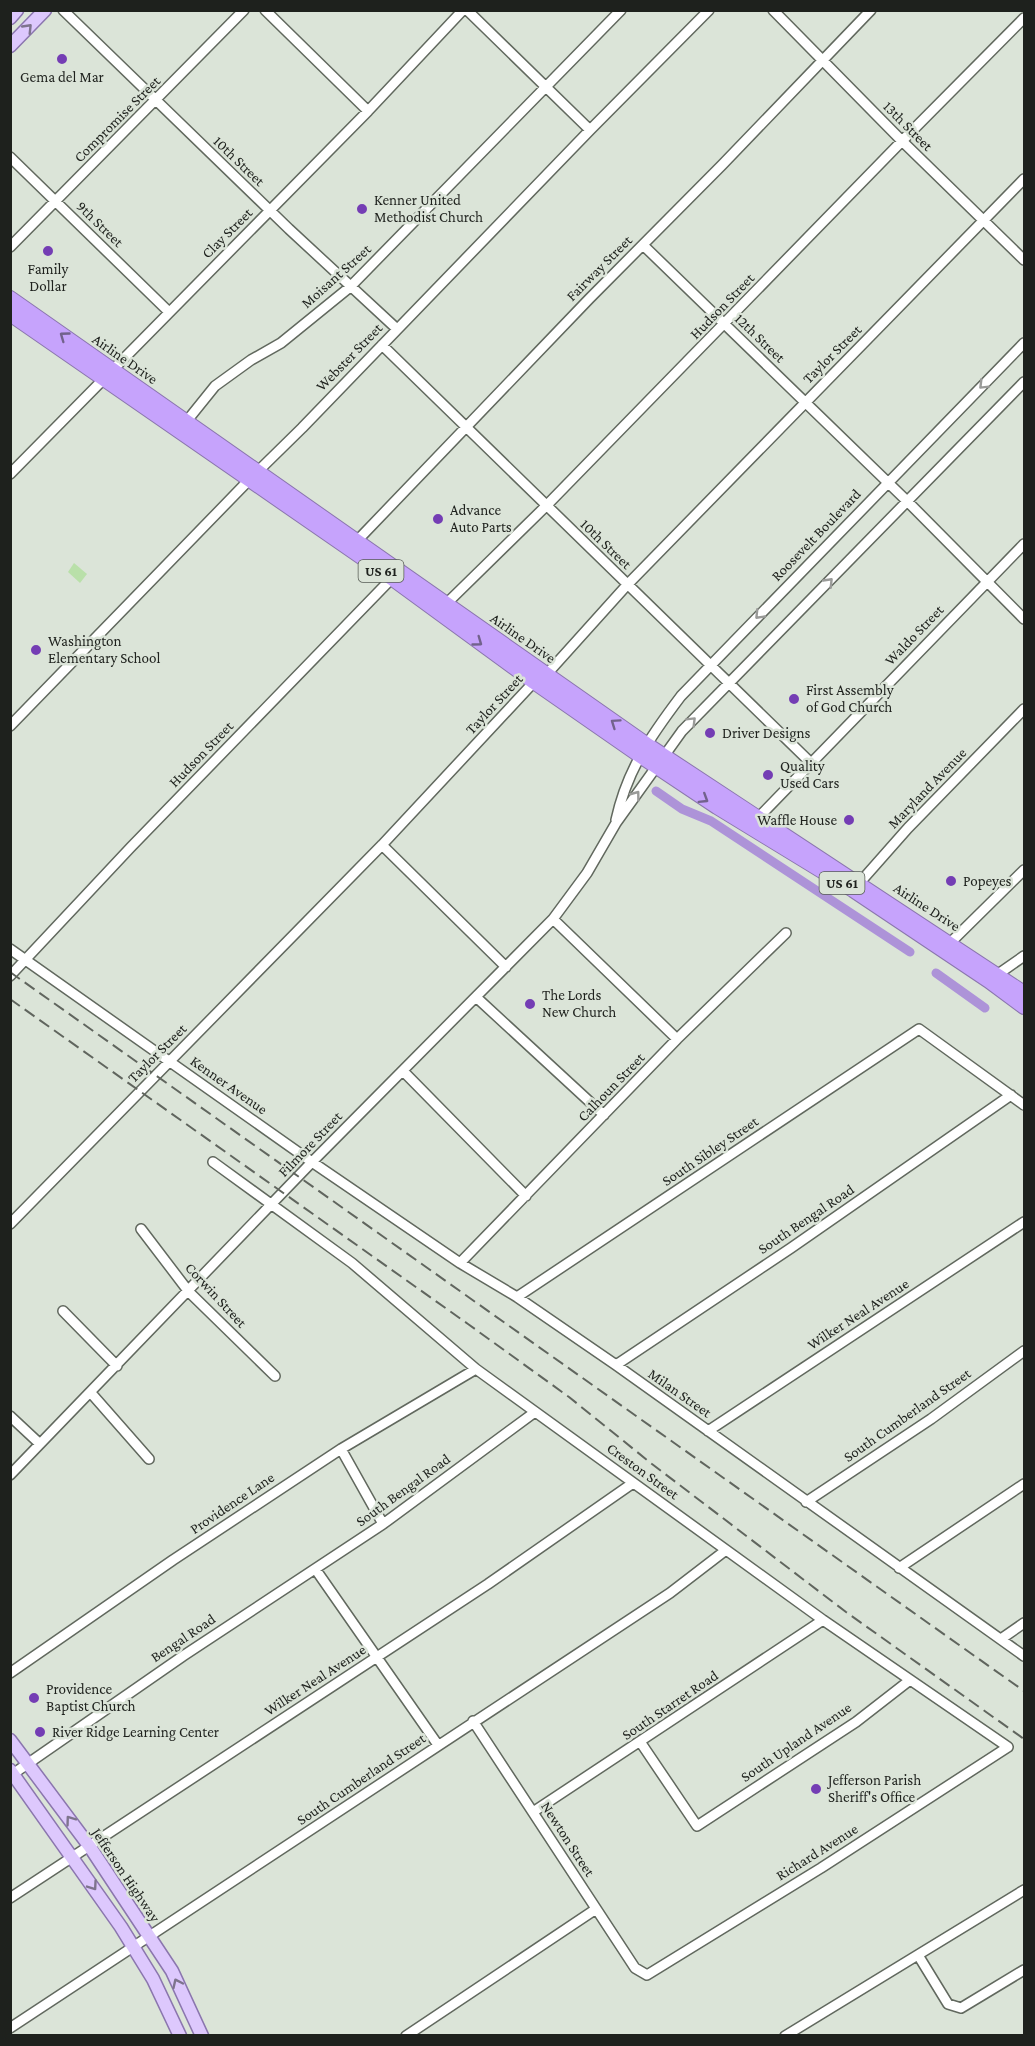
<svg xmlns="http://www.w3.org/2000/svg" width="1035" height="2046" viewBox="0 0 1035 2046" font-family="'Crimson Pro',serif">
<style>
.park{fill:#b9e0a9}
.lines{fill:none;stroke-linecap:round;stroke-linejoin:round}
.canal{stroke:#ad93d8;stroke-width:9}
.minor-casing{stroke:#61685e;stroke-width:12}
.major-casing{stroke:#8b76ae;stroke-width:15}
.highway-casing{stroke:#8b76ae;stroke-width:16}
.minor{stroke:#fff;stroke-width:9}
.major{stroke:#ddc8fd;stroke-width:12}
.highway{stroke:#c6a3fc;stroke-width:14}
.rail{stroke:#60655e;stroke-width:2;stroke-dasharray:12 6;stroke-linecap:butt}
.oneway{stroke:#7e748d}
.oneway2{stroke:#72628c}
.oneway3{stroke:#9a9b99}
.poi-dot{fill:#743db4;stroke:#dbe4d8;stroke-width:2}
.labels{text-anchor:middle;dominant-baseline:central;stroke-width:5;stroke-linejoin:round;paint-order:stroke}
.shield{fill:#dbe4d8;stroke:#575c55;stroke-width:1.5}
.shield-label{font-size:14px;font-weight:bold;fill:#1e211d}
.poi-label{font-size:15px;fill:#1e211d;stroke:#dbe4d8;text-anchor:start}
.street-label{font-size:15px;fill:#1e211d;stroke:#dbe4d8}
</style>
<rect width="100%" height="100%" fill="#dbe4d8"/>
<path class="park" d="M 74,563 L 87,574 L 80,583 L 68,572 Z"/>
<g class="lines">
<path class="canal" d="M 656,791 L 682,809 L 711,821 L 910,952
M 936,973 L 985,1008"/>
<g class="minor-casing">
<path id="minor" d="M 63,10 L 289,229 L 397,329
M 265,10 L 368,111
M 467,10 L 590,130
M 773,10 L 902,141 L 1024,260
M 10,157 L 169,312
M 643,245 L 908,502 L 1024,619
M 10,247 L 244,10
M 382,345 L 811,763
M 186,422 L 215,386 L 251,360 L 281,343 L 350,287 L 621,10
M 10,474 L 368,111 L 463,10
M 353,545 L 589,299 L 722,165 L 871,10
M 444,606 L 546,506 L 902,141 L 1024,18
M 10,726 L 250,479 L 302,428 L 590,130 L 709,10
M 616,820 C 627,770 650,737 681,696 L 1024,343
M 756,820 L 1024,544
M 382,845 L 506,967
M 855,888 L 908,828 L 1024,709
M 553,919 L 677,1039
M 947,946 L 1024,870
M 10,949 L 312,1162 L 460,1263 L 517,1297 L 616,1365 L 1024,1656
M 10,976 L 131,847 L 395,575
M 994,977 L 1024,956
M 476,997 L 604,1115
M 403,1071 L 526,1196
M 213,1162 L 352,1263 L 476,1369 L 823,1620 L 1008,1747 L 821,1868 L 647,1975 L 635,1968 L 473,1721
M 10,1224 L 382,845 L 534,682 L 546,675 L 627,585 L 1024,179
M 141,1229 L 189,1292 L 275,1376
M 460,1263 L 677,1039 L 786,933
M 517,1297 L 919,1029 L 1024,1105
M 63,1311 L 117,1366
M 616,1365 L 791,1248 L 1011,1095
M 91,1393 L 149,1459
M 10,1416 L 40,1444
M 708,1431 L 1024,1222
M 341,1449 L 383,1524
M 10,1475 L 312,1162 L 553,919 L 587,873 L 616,823 L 682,731 L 1024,382
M 806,1502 L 931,1419 L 1024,1351
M 899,1568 L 1024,1484
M 316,1570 L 438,1745
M 1001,1639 L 1024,1623
M 10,1673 L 173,1560 L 341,1449 L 476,1369
M 641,1743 L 697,1826 L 856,1722 L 910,1680
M 10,1776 L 183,1656 L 383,1524 L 535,1412
M 533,1812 L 823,1620
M 10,1898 L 488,1584 L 633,1483
M 918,1955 L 948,2004 L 961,2008 L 1024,1970
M 10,2028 L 670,1593 L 726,1550
M 406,2036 L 596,1909
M 785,2036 L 1024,1890"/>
</g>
<g class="major-casing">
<path id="major" d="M 10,18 L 17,10
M 10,46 L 45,10
M 10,1740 L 90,1847 L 172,1971 L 202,2036
M 10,1770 L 121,1927 L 153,1979 L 180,2036"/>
</g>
<g class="highway-casing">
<path id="highway" d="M 10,298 L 646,744 L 1024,993
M 10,314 L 393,579 L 534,682 L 639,755 L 717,807 L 853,890 L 989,981 L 1024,1007"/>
</g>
<use href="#minor" class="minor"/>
<use href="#major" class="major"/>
<use href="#highway" class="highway"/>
<path class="rail" d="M 10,972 L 1024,1691
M 10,999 L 468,1324 L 569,1397 L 652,1464 L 846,1612 L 1024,1739"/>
</g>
<defs><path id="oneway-chevron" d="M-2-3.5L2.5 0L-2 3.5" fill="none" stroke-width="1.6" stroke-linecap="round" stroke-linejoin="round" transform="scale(1.5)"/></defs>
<g class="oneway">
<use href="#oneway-chevron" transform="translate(28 28) rotate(-46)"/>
<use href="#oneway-chevron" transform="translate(70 1820) rotate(-126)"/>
<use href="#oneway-chevron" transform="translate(93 1886) rotate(55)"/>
<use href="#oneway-chevron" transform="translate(177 1983) rotate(-115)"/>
</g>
<g class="oneway2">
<use href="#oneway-chevron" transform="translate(64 336) rotate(-144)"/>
<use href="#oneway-chevron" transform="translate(478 642) rotate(36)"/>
<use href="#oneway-chevron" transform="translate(615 723) rotate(-145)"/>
<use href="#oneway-chevron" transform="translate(704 799) rotate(32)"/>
</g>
<g class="oneway3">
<use href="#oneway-chevron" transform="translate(983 385) rotate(135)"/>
<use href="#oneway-chevron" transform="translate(829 582) rotate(-46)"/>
<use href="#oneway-chevron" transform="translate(759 615) rotate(134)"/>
<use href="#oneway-chevron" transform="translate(692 721) rotate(-45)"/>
<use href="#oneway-chevron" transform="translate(636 795) rotate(-53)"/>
</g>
<g class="poi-dot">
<circle cx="62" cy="59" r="6"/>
<circle cx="362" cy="209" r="6"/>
<circle cx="48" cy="251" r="6"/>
<circle cx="438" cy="519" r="6"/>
<circle cx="36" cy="650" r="6"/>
<circle cx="794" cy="699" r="6"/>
<circle cx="710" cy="733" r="6"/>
<circle cx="768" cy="775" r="6"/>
<circle cx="849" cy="820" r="6"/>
<circle cx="951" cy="881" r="6"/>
<circle cx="530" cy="1004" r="6"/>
<circle cx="34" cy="1698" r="6"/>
<circle cx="40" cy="1732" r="6"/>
<circle cx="816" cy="1789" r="6"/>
</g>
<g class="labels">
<g class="shield">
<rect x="358.5" y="560" width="45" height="22" rx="4.5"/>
<rect x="819.5" y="872" width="45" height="22" rx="4.5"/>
</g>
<g class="shield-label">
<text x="381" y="571">US 61</text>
<text x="842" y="883">US 61</text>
</g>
<g class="poi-label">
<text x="62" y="77" text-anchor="middle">Gema del Mar</text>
<text x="374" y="200">Kenner United<tspan x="374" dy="17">Methodist Church</tspan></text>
<text x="48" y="269" text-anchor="middle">Family<tspan x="48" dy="17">Dollar</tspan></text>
<text x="450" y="510">Advance<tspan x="450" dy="17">Auto Parts</tspan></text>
<text x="48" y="641">Washington<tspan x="48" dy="17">Elementary School</tspan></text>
<text x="806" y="690">First Assembly<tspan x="806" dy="17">of God Church</tspan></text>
<text x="722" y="733">Driver Designs</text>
<text x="780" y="766">Quality<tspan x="780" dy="17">Used Cars</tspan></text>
<text x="837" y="820" text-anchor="end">Waffle House</text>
<text x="963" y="881">Popeyes</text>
<text x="542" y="995">The Lords<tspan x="542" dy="17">New Church</tspan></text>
<text x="46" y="1689">Providence<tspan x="46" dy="17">Baptist Church</tspan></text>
<text x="52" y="1732">River Ridge Learning Center</text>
<text x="828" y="1780">Jefferson Parish<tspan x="828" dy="17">Sheriff's Office</tspan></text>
</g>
<g class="street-label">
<text transform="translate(117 119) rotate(-45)">Compromise Street</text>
<text transform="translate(908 126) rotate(45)">13th Street</text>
<text transform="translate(239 161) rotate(44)">10th Street</text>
<text transform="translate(100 224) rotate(44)">9th Street</text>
<text transform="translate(227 233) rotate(-45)">Clay Street</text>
<text transform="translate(599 268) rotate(-45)">Fairway Street</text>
<text transform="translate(336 276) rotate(-42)">Moisant Street</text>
<text transform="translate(722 306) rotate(-46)">Hudson Street</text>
<text transform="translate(760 338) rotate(44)">12th Street</text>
<text transform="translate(832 354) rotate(-45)">Taylor Street</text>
<text transform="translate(349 357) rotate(-46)">Webster Street</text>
<text transform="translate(125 359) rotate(35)">Airline Drive</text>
<text transform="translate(816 535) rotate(-46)">Roosevelt Boulevard</text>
<text transform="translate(606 544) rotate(44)">10th Street</text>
<text transform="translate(914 635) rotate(-46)">Waldo Street</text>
<text transform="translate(523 638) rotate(35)">Airline Drive</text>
<text transform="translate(494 704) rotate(-47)">Taylor Street</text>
<text transform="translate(201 754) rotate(-46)">Hudson Street</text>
<text transform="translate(927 788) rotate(-46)">Maryland Avenue</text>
<text transform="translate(927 907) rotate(33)">Airline Drive</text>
<text transform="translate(157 1053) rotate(-45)">Taylor Street</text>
<text transform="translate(229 1085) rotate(35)">Kenner Avenue</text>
<text transform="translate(611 1087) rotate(-46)">Calhoun Street</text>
<text transform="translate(310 1144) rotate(-46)">Filmore Street</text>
<text transform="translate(710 1151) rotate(-34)">South Sibley Street</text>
<text transform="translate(806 1219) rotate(-34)">South Bengal Road</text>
<text transform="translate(216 1295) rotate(47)">Corwin Street</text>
<text transform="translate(858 1314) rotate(-33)">Wilker Neal Avenue</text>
<text transform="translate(680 1393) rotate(35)">Milan Street</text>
<text transform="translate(907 1415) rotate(-35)">South Cumberland Street</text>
<text transform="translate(643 1471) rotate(36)">Creston Street</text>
<text transform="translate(403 1490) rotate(-36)">South Bengal Road</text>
<text transform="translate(232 1503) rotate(-34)">Providence Lane</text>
<text transform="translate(183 1638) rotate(-34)">Bengal Road</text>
<text transform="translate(315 1680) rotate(-33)">Wilker Neal Avenue</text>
<text transform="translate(670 1705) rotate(-34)">South Starret Road</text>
<text transform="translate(796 1742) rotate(-34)">South Upland Avenue</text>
<text transform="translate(361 1779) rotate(-34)">South Cumberland Street</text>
<text transform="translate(568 1839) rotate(57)">Newton Street</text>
<text transform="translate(817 1852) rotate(-32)">Richard Avenue</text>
<text transform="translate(126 1875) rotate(56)">Jefferson Highway</text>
</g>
</g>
<rect width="1035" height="2046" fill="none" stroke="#1e211d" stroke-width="24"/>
</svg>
